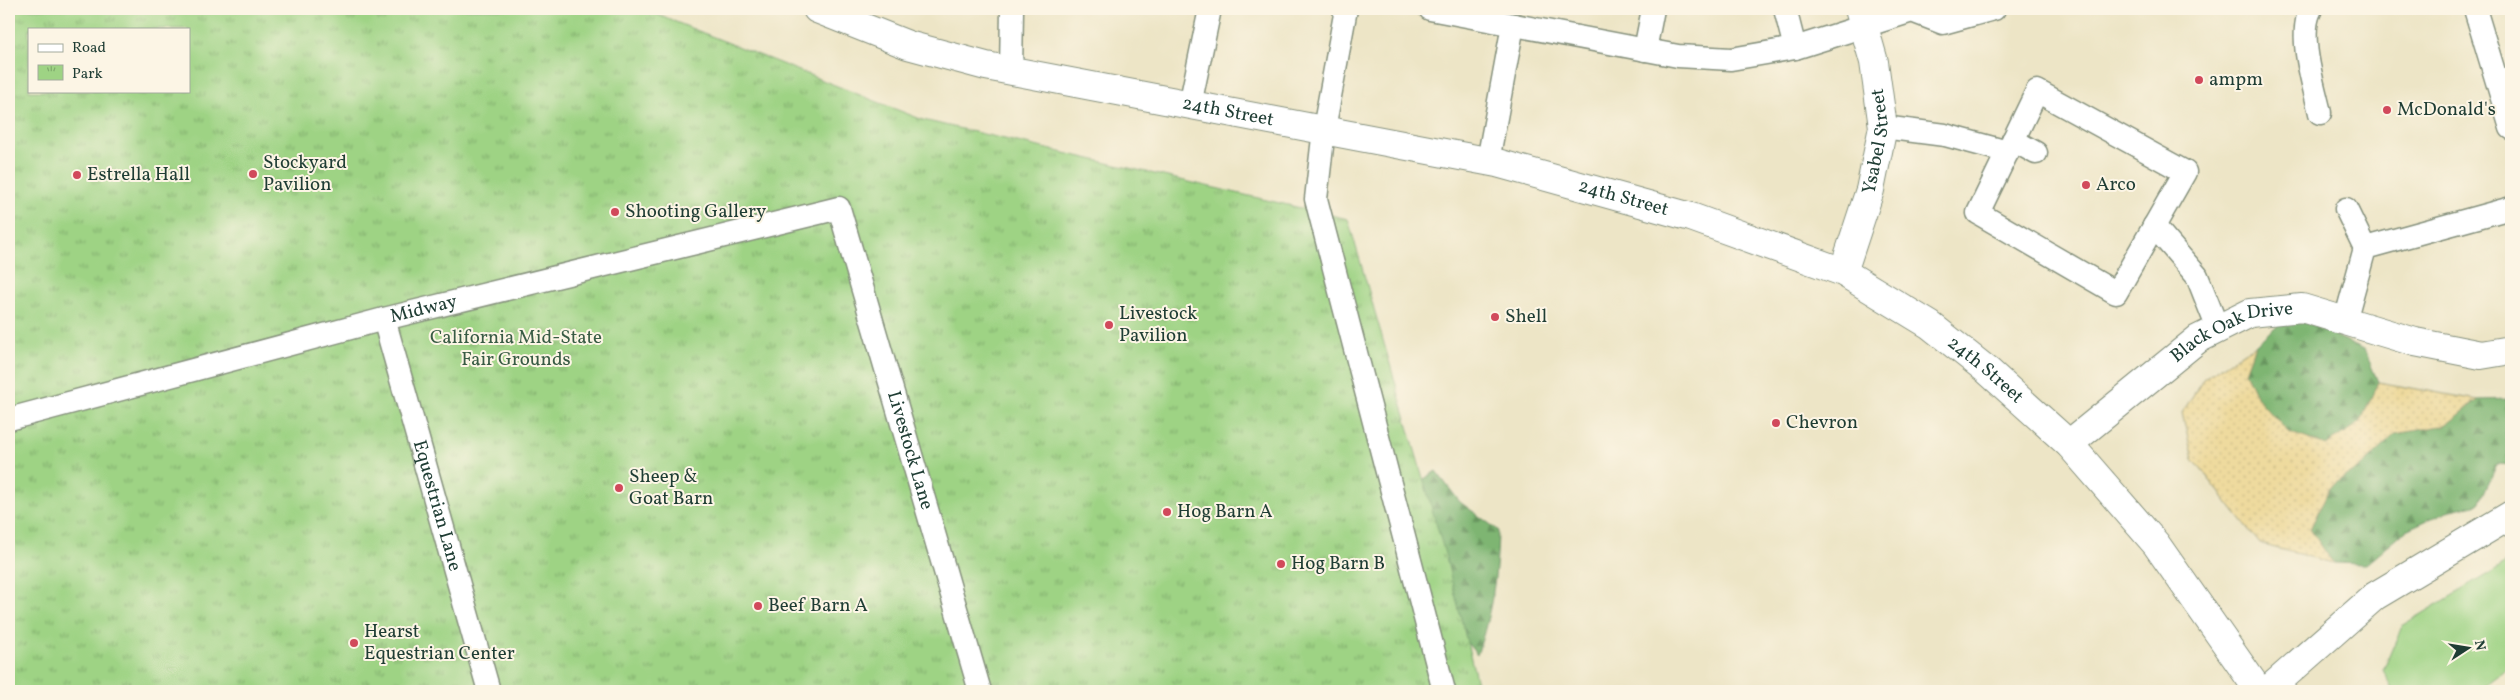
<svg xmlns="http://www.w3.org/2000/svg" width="2520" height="700" viewBox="0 0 2520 700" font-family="Vollkorn,serif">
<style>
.grass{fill:#9ed384;stroke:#5e885c}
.forest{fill:url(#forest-firs);stroke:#4e7953}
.sand{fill:url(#sand-dots);stroke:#868c69}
.park{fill:url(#park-tufts);stroke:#5e885c;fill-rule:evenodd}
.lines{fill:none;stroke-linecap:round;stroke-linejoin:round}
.service-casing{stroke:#86917d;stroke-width:25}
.minor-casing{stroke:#86917d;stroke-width:30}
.secondary-casing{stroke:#86917d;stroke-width:30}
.motorway-casing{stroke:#86917d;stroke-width:30}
.service{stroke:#fff;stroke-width:22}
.minor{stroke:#fff;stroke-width:28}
.secondary{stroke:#fff;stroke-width:28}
.motorway{stroke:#fff;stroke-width:28}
.poi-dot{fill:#d1495b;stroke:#fcf5e5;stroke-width:2}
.labels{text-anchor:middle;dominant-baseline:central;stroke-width:4;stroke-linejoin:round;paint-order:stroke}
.poi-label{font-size:19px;fill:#1f3d34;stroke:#fcf5e5;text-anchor:start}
.street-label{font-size:19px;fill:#1f3d34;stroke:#fcf5e5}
.park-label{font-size:19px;fill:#385b44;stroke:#fcf5e5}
</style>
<defs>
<pattern id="forest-firs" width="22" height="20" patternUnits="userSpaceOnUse" patternTransform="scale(1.25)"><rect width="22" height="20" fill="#7eb572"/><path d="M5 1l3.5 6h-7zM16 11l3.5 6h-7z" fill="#67945e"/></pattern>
<pattern id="sand-dots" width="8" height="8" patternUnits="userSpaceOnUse" patternTransform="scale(1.25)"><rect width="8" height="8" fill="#eeda9e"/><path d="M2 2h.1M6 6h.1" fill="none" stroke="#ccbc89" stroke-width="1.8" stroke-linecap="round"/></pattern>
<pattern id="park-tufts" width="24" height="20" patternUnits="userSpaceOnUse" patternTransform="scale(1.25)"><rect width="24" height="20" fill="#9ed384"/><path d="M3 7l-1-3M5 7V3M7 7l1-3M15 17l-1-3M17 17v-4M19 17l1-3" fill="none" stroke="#80ac6d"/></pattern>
</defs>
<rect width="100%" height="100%" fill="#fcf5e5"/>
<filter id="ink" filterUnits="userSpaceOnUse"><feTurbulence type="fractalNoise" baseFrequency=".02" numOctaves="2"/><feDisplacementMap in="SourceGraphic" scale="10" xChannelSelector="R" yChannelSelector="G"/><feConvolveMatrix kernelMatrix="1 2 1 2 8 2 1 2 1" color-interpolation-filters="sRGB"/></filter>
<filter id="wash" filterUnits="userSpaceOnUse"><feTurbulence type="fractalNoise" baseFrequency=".0096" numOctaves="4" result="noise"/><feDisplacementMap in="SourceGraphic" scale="20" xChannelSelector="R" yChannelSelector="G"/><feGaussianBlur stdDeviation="1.12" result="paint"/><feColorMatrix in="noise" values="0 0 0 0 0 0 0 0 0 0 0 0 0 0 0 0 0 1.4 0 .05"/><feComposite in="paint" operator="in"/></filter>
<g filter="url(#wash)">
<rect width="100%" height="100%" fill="#ede5c6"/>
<path class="grass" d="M 2511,560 L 2511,666 L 2478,691 L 2394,691 L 2383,670 L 2402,626 Z"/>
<path class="forest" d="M 2281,322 L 2307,323 L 2364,349 L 2378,382 L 2360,423 L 2326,445 L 2288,432 L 2257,398 L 2245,372 L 2255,345 Z
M 2511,399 L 2511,465 L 2497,464 L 2479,504 L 2447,511 L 2406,530 L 2366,564 L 2333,563 L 2310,529 L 2330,487 L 2363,465 L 2395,434 L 2446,425 L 2478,400 Z
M 1436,471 L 1460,502 L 1498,530 C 1497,577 1492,610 1477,655 L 1444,614 L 1415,485 Z"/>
<path class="sand" d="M 2255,345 L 2245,372 L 2257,398 L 2288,432 L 2326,445 L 2360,423 L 2378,382 L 2478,400 L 2446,425 L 2395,434 L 2363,465 L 2330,487 L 2310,529 L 2333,563 L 2260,544 L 2193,459 L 2182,413 L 2204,378 Z"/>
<path class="park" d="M 9,9 L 643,9 L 923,120 L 1348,219 L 1445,554 L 1479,691 L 9,691 ZM 29,29 L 189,29 L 189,91 L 29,91 Z"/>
</g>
<g filter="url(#ink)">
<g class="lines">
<g class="service-casing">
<g id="service">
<path d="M 1346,9 L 1324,129 L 1316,199 L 1444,691"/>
<path d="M 1430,9 L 1678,56 L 1731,59 L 1795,48 L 1912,11 L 1943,23 L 1994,9"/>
<path d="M 1785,9 L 1795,48"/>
<path d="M 2311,9 C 2297,34 2314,86 2320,113"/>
<path d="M 2475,9 L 2511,128"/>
<path d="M 1645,50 L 1653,9"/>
<path d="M 1011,72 L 1012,9"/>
<path d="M 2037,91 L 2185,172 L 2116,293 L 1978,213 Z"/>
<path d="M 1190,105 L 1210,9"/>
<path d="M 1883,127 L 1945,135 L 2008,152"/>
<path d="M 2013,140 L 2036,153"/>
<path d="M 1488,161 L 1513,25"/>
<path d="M 2346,209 L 2365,248"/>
<path d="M 2154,226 L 2197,276 L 2218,329"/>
<path id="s1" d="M 384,319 L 489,691"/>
<path d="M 2345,321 L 2365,248 L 2511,208"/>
<path id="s2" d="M 9,419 L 384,319 L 839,208 L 980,691"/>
</g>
</g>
<g class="minor-casing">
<g id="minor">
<path id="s3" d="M 1843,272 L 1870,190 L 1883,127 L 1874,62 L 1859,9"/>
<path id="s4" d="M 2069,444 L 2198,339 L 2250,313 L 2302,308 L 2415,342 L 2481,355 L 2511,350"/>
</g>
</g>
<g class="secondary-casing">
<g id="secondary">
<path id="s5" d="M 817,9 L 908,45 L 986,66 L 1497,163 L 1691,217 L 1843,272 L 1930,325 L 1988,371 L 2069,444 L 2156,544 L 2259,691"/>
</g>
</g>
<g class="motorway-casing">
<path id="motorway" d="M 2267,691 L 2375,596 L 2511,515"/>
</g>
<use href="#service" class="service"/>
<use href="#minor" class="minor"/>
<use href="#secondary" class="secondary"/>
<use href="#motorway" class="motorway"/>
</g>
</g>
<g class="poi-dot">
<circle cx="2199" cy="80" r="5"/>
<circle cx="2387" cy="110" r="5"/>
<circle cx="253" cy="174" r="5"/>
<circle cx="77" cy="175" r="5"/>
<circle cx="2086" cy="185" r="5"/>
<circle cx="615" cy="212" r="5"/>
<circle cx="1495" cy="317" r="5"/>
<circle cx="1109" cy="325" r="5"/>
<circle cx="1776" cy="423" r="5"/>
<circle cx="619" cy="488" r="5"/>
<circle cx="1167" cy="512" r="5"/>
<circle cx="1281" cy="564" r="5"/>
<circle cx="758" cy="606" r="5"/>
<circle cx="354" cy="643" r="5"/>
</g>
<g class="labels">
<g class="poi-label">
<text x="2209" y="80">ampm</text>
<text x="2397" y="110">McDonald's</text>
<text x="263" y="163">Stockyard<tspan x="263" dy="22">Pavilion</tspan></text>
<text x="87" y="175">Estrella Hall</text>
<text x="2096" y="185">Arco</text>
<text x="625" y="212">Shooting Gallery</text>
<text x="1119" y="314">Livestock<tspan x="1119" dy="22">Pavilion</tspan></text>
<text x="1505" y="317">Shell</text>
<text x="1786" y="423">Chevron</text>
<text x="629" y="477">Sheep &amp;<tspan x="629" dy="22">Goat Barn</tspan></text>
<text x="1177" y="512">Hog Barn A</text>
<text x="1291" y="564">Hog Barn B</text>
<text x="768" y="606">Beef Barn A</text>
<text x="364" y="632">Hearst<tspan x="364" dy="22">Equestrian Center</tspan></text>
</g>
<g class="street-label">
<text stroke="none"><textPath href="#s5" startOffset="425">24th Street</textPath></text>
<text stroke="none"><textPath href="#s3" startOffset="136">Ysabel Street</textPath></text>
<text stroke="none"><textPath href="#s5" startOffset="830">24th Street</textPath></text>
<text stroke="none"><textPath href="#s2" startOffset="429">Midway</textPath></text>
<text stroke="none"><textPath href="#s4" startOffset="201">Black Oak Drive</textPath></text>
<text stroke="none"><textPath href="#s5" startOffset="1235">24th Street</textPath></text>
<text stroke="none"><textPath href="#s2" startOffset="1109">Livestock Lane</textPath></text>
<text stroke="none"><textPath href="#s1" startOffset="194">Equestrian Lane</textPath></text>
</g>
<g class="park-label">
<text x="516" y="338">California Mid-State<tspan x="516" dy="22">Fair Grounds</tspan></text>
</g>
</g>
<rect width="2520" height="700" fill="none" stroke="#fcf5e5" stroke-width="30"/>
<rect x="28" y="28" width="162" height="65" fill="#fcf5e5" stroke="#a4ab9e"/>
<rect x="38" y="44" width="25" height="8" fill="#ffffff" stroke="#a4ab9e"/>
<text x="72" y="52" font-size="15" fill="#1f3d34">Road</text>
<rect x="38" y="65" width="25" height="15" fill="url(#park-tufts)" stroke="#a4ab9e"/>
<text x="72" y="78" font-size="15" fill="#1f3d34">Park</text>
<g transform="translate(2468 648) rotate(78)" stroke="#fcf5e5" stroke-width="4" paint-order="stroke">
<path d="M0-4L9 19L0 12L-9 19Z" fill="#1f3d34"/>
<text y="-8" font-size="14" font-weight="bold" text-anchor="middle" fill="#1f3d34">N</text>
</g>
</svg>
